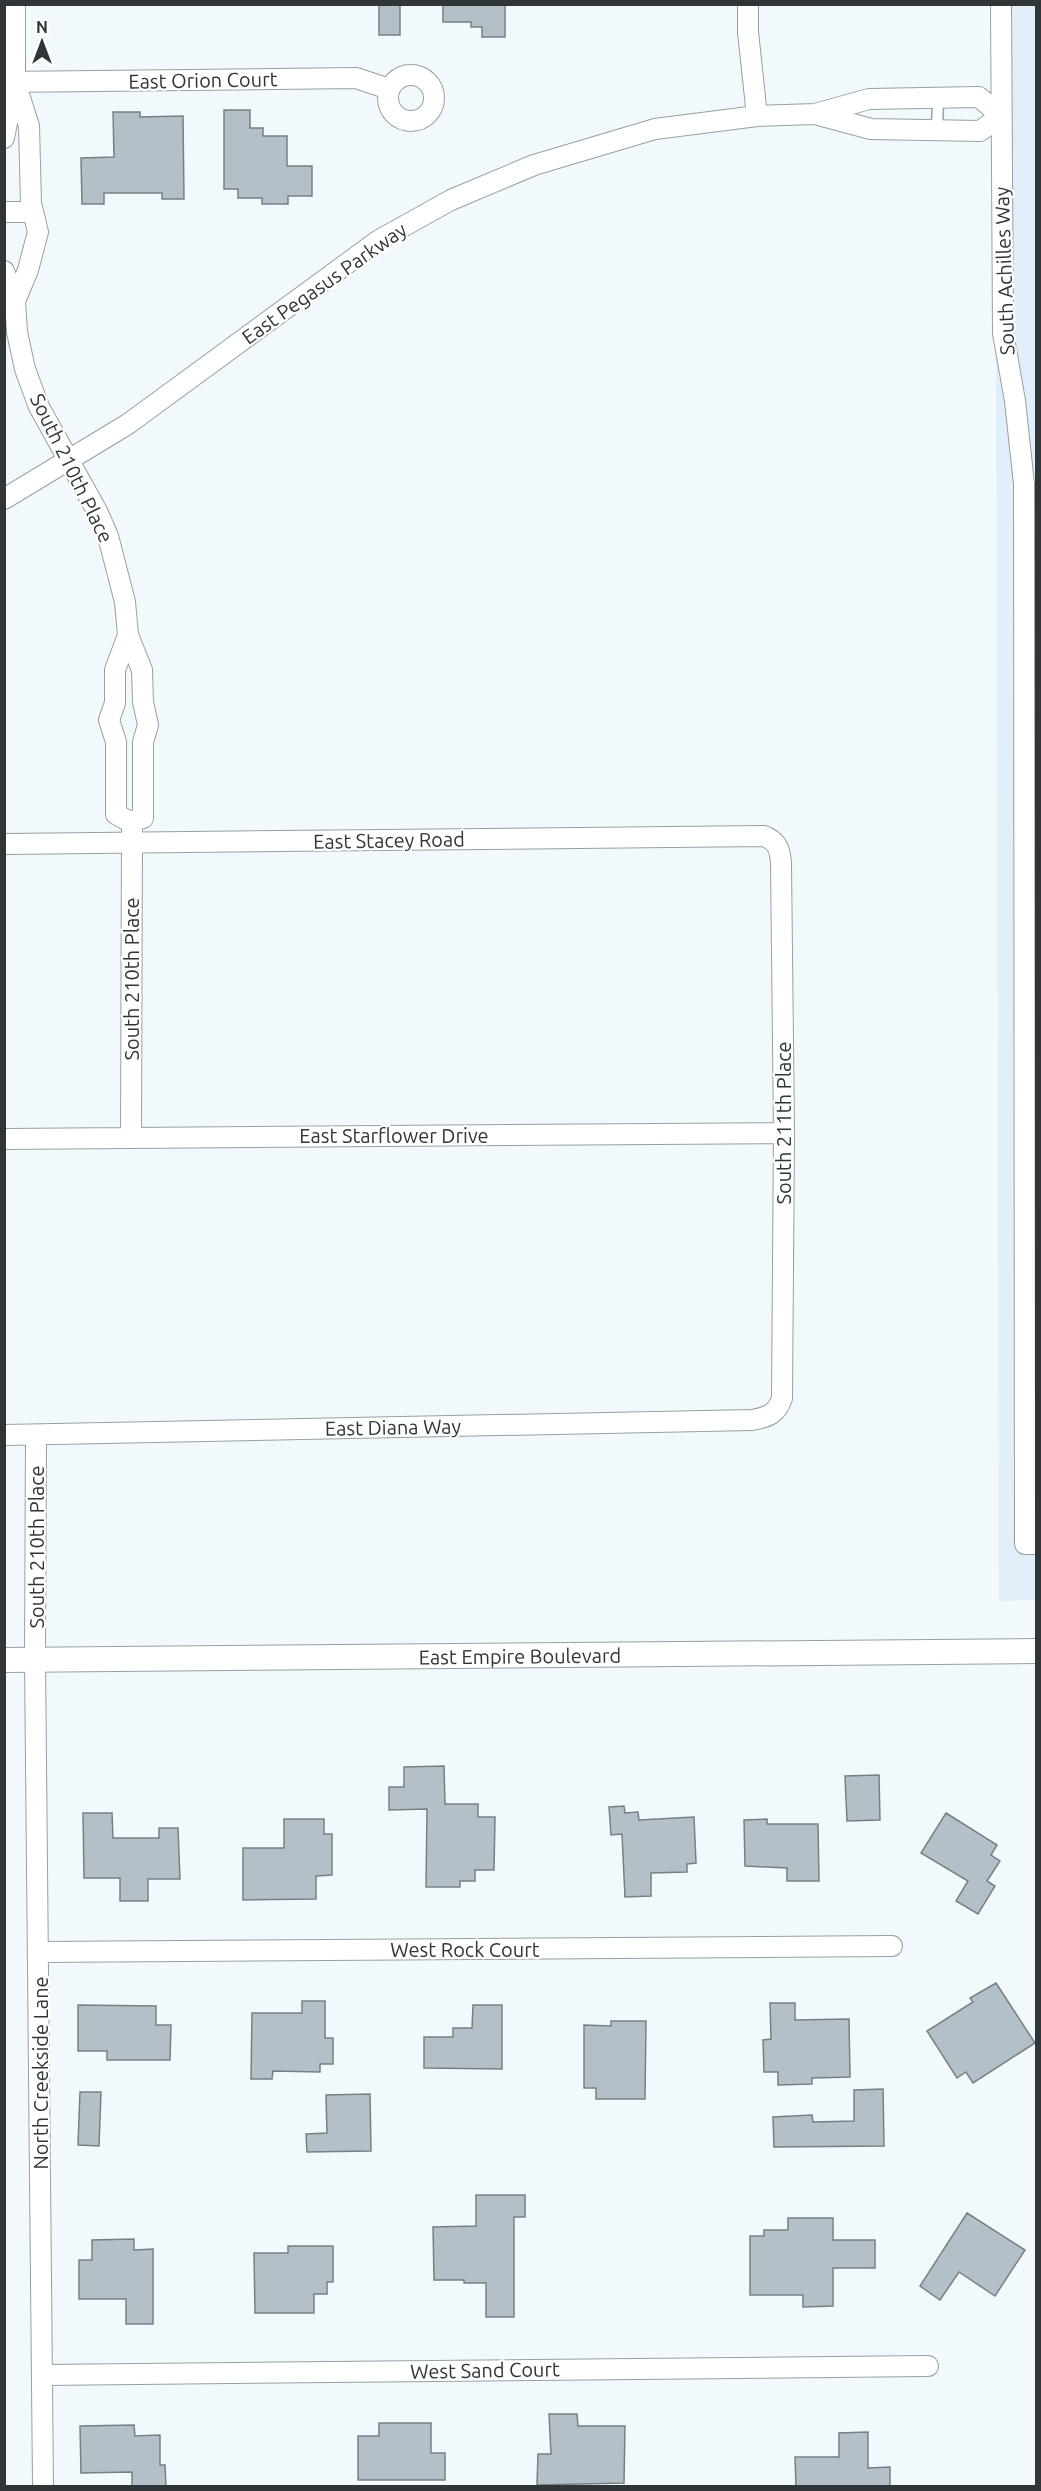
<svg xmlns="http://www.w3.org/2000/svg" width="1041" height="2491" viewBox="0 0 1041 2491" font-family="Ubuntu,sans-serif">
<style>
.built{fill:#e0eff9}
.building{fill:#b4c0c7;stroke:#758086;stroke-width:1.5}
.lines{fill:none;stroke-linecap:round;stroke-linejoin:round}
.service-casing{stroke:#95a0a6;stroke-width:13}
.minor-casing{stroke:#95a0a6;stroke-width:22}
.tertiary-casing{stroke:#95a0a6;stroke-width:26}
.service{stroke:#fff;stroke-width:10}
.minor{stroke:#fff;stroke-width:20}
.tertiary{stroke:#fff;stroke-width:24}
.labels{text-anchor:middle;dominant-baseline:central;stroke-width:4.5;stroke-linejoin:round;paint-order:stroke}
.street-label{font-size:20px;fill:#303537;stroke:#fff}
</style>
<rect width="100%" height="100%" fill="#f2f9fd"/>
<path class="built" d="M 995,5 L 1036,5 L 1036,1600 L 1004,1601 L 999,1601 Z"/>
<path class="building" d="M 379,4 L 400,4 L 400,35 L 379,35 Z
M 443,4 L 505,4 L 505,37 L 482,37 L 482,27 L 471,27 L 471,22 L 443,22 Z
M 224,110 L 250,110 L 250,128 L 263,128 L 263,136 L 287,136 L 287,166 L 312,166 L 312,196 L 288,196 L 288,204 L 262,204 L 262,198 L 238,198 L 238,189 L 224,189 Z
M 113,112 L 140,112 L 140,117 L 183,116 L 184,199 L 162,199 L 162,193 L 104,193 L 104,204 L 82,204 L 81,158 L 114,157 Z
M 444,1766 L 445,1804 L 478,1804 L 478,1817 L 495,1817 L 494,1870 L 475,1870 L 475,1881 L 460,1881 L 460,1887 L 426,1887 L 427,1809 L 389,1810 L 389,1787 L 404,1787 L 404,1767 Z
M 879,1775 L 880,1820 L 847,1821 L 845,1776 Z
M 624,1806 L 625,1813 L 638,1812 L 639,1820 L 694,1817 L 696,1863 L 687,1864 L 687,1872 L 651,1873 L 651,1896 L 625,1897 L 622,1834 L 611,1835 L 609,1807 Z
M 83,1813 L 112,1813 L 113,1838 L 159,1838 L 159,1828 L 178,1828 L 180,1879 L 148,1879 L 148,1901 L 120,1901 L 120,1878 L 84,1878 Z
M 946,1813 L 997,1845 L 991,1855 L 1000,1861 L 987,1881 L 995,1886 L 978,1914 L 956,1901 L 968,1881 L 921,1853 Z
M 284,1819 L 324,1819 L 324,1834 L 332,1834 L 332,1875 L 316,1876 L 316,1899 L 243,1900 L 243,1848 L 284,1848 Z
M 767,1819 L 767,1824 L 818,1824 L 819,1881 L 787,1881 L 787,1868 L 745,1866 L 744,1820 Z
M 996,1983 L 1035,2043 L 973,2083 L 966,2072 L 957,2078 L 927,2031 L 973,2002 L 970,1998 Z
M 302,2001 L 325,2001 L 325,2038 L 333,2038 L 333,2064 L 320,2064 L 320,2072 L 273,2071 L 272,2079 L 251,2079 L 252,2013 L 302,2013 Z
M 770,2003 L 795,2003 L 795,2020 L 849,2019 L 850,2077 L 812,2078 L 812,2084 L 778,2085 L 778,2072 L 764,2072 L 763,2040 L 771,2039 Z
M 78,2005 L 156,2006 L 156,2025 L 171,2025 L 170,2060 L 107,2060 L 107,2051 L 78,2051 Z
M 473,2005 L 502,2005 L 502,2069 L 424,2068 L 424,2037 L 453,2037 L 453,2028 L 472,2028 Z
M 611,2021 L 646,2021 L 645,2099 L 596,2099 L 596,2088 L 584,2088 L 584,2025 L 611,2026 Z
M 883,2089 L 884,2146 L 774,2147 L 773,2117 L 812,2115 L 813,2122 L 854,2121 L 854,2090 Z
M 80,2092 L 101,2092 L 99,2146 L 78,2145 Z
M 370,2094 L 371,2151 L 307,2152 L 306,2134 L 327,2133 L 326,2095 Z
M 476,2195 L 525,2195 L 525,2217 L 514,2217 L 514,2317 L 486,2317 L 486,2283 L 464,2283 L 464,2280 L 434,2280 L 433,2227 L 476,2226 Z
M 967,2213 L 1025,2250 L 995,2296 L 959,2272 L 940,2300 L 920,2286 Z
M 788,2218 L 833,2218 L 833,2240 L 875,2240 L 875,2268 L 833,2268 L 833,2306 L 803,2307 L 803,2295 L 750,2295 L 750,2236 L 764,2236 L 764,2230 L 788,2230 Z
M 134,2239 L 134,2250 L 153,2249 L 153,2324 L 126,2324 L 126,2299 L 79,2299 L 79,2260 L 92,2260 L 92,2240 Z
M 288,2246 L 333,2246 L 333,2282 L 327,2282 L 327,2294 L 314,2294 L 314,2313 L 255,2313 L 254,2253 L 288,2253 Z
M 549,2414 L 577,2414 L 578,2426 L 625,2426 L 624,2483 L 537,2485 L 538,2454 L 551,2454 Z
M 379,2423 L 431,2423 L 431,2453 L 445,2453 L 445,2480 L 358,2480 L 358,2436 L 379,2436 Z
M 134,2425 L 135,2436 L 160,2435 L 160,2465 L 165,2465 L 166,2487 L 132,2487 L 132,2472 L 81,2473 L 80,2426 Z
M 868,2432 L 868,2468 L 890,2467 L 890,2487 L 796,2487 L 795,2457 L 839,2457 L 839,2433 Z"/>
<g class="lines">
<g class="service-casing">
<path id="service" d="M 937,130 L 938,98"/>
</g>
<g class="minor-casing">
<path id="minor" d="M 748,4 L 748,32 L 757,116
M 1001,4 L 1003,333 L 1015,401 L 1024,484 L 1025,1544 L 1036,1544
M388 98a23 23 0 1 1 46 0a23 23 0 1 1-46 0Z
M 4,82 L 356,78 L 389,89
M 4,138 L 15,82 L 15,4
M 4,212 L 32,212
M 4,271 L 15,301 L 17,332 L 25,369 L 39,407 L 97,511 L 108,536 L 125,602 L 128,635
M 15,301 L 28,270 L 38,232 L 31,203 L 29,126 L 15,82
M 4,499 L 128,424 L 379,240 L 451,200 L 534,165 L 655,129 L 757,116 L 815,114 L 869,99 L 979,97 L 1001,116 L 980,131 L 871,129 L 815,114
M 128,635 L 142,670 L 143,702 L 148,725 L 143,742 L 143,818 L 130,822 L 116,814 L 116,742 L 109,720 L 115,703 L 115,670 Z
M 4,844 L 764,836 C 777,841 780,849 781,863 L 784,1133 L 782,1398 C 777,1414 768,1417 752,1420 L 4,1435
M 131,1136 L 132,830
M 4,1139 L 784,1133
M 36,1435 L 35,1659 L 43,2486
M 39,1952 L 892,1946
M 42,2375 L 928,2366"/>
</g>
<g class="tertiary-casing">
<g id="tertiary">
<path id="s1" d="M 4,1660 L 1036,1651"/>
</g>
</g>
<use href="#service" class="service"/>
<use href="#minor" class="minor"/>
<use href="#tertiary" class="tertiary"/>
</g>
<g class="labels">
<g class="street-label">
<text transform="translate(203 80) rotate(-1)">East Orion Court</text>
<text transform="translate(1004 271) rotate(-92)">South Achilles Way</text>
<text transform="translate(324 283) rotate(-35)">East Pegasus Parkway</text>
<text transform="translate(72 468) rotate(64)">South 210th Place</text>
<text transform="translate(389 840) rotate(-1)">East Stacey Road</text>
<text transform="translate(131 979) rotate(-90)">South 210th Place</text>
<text transform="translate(783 1123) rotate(-90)">South 211th Place</text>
<text x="394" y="1135">East Starflower Drive</text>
<text transform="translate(393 1427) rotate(-1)">East Diana Way</text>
<text transform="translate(36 1547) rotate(-90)">South 210th Place</text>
<text stroke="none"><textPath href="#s1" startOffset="516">East Empire Boulevard</textPath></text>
<text x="465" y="1949">West Rock Court</text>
<text transform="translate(40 2073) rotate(-90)">North Creekside Lane</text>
<text transform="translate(485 2370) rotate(-1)">West Sand Court</text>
</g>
</g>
<rect width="1041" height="2491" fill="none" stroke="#303537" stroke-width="12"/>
<g transform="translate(42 42)" stroke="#ffffff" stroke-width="4.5" paint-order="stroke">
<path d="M0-4.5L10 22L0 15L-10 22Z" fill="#303537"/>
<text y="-9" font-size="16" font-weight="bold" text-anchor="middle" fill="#303537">N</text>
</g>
</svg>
